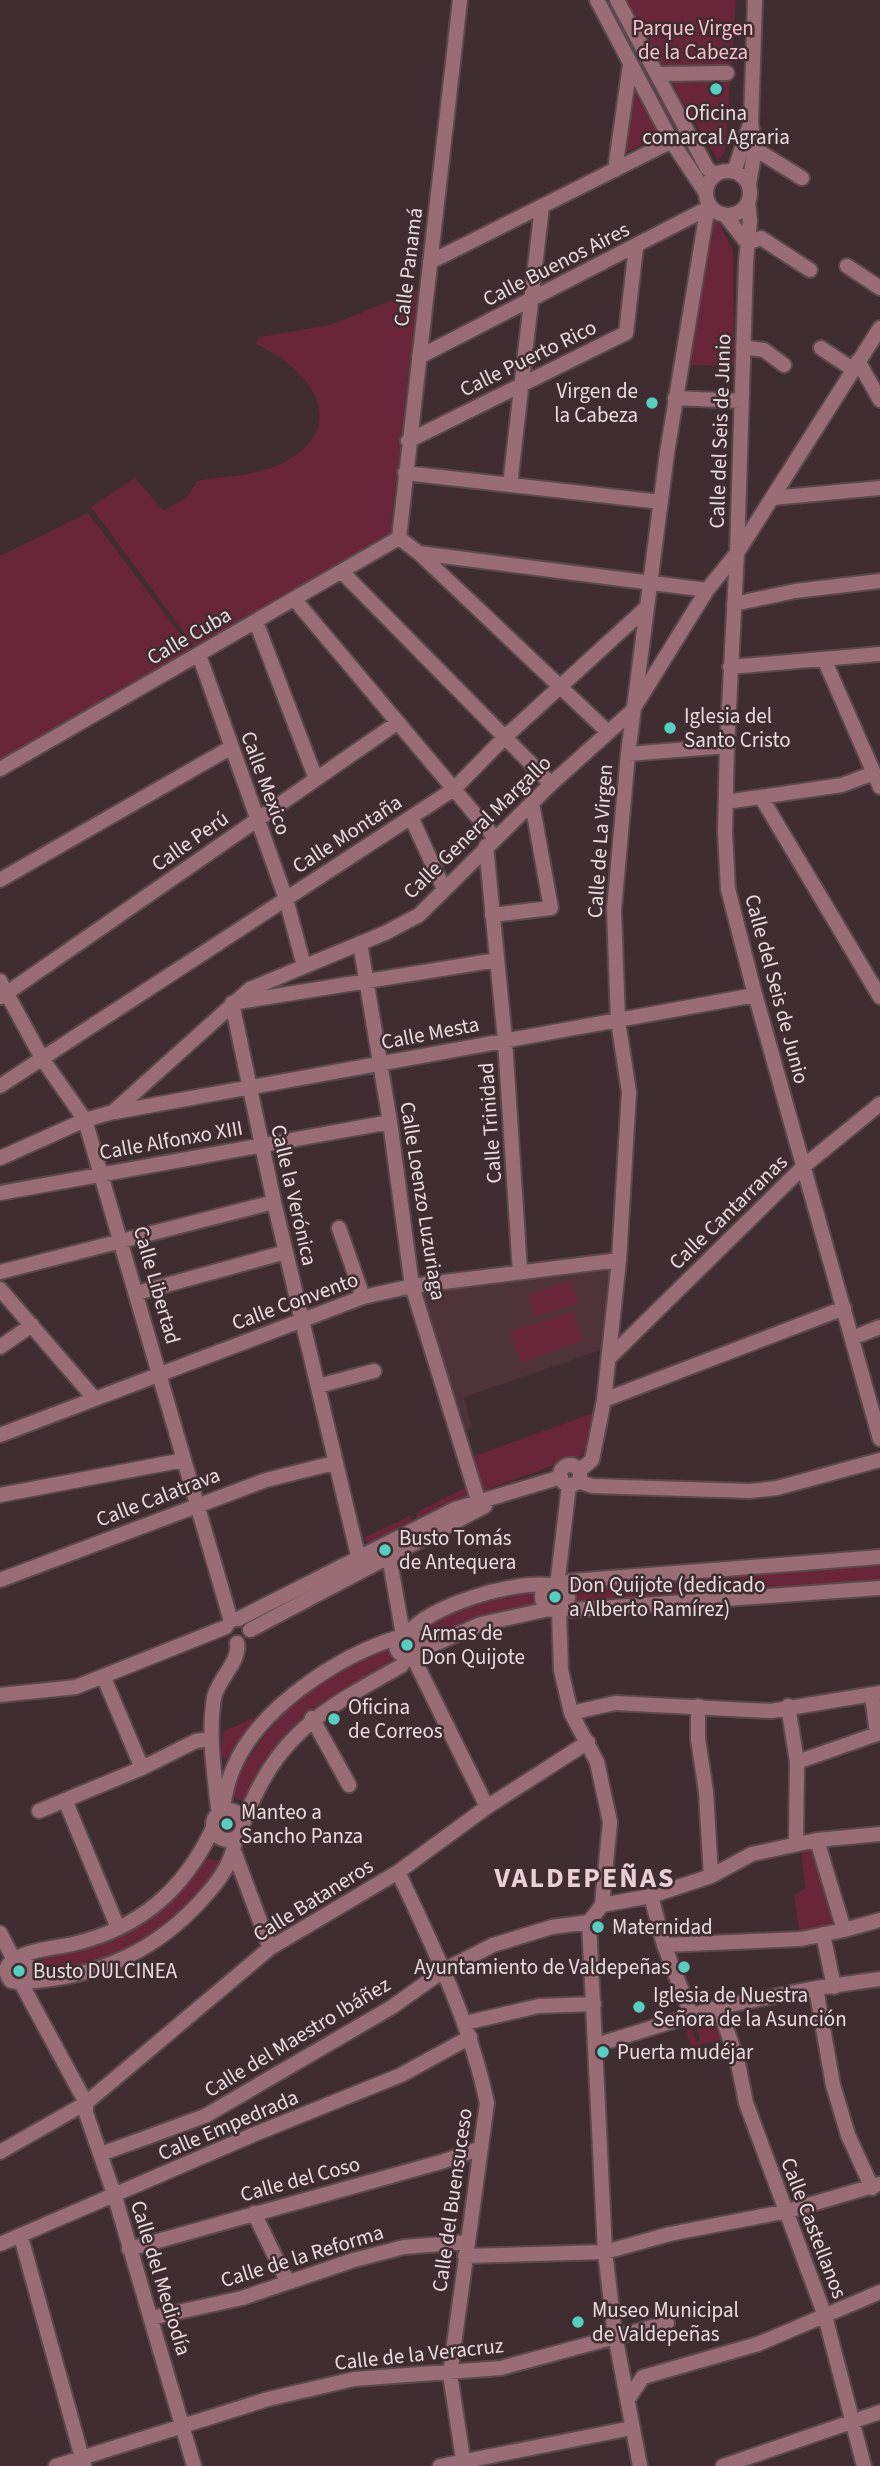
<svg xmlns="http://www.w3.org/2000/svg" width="880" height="2466" viewBox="0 0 880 2466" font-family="'Source Sans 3',sans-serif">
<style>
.built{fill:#4e3439}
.green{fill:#692539}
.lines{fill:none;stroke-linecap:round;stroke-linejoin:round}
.minor-casing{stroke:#5b494d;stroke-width:18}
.minor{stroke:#9a6d76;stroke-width:14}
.poi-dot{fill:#57cec1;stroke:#402d31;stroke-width:2.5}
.labels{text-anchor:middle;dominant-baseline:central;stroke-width:5;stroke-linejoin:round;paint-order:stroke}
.park-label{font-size:21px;fill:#f7c1cb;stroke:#402d31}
.poi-label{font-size:21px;fill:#e9dcde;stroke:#402d31;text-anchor:start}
.street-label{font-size:21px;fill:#e9dcde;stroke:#402d31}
.district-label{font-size:28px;font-weight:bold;letter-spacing:2px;fill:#e9d0d4;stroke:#402d31}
</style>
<rect width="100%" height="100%" fill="#402d31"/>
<path class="built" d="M 610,1268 L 613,1273 L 604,1349 L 464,1397 L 472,1428 L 461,1432 L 422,1290 Z"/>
<path class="green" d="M 601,0 L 609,0 L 681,127 L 674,130 Z
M 621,0 L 736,0 L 725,152 L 718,160 Z
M 634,80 L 663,134 L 623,154 Z
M 717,219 L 733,251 L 734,366 L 681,365 L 704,246 L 712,239 L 713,222 Z
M 418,290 L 390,534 L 197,650 L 91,507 L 135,478 L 164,511 L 187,497 L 197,481 C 222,476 257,476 281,464 C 354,427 311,369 256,344 L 259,337 L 330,325 Z
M 88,513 L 193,651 L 0,759 L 0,556 Z
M 571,1280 L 578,1303 L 535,1317 L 528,1295 Z
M 573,1311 L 583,1340 L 521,1363 L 510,1332 Z
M 596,1412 L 591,1452 L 480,1492 L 469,1458 Z
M 465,1488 L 467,1498 L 420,1521 L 415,1513 Z
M 410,1516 L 414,1524 L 370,1546 L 363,1538 Z
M 880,1562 L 880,1582 L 575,1606 L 572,1585 Z
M 540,1588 L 537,1597 L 541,1609 L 425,1644 L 418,1629 L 419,1625 L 478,1601 Z
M 387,1647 L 397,1664 C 317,1705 286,1719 246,1803 L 228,1794 C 273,1709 305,1691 387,1647 Z
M 255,1717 C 247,1728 235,1754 225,1760 L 221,1752 L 223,1732 Z
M 811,1848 L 816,1849 L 839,1927 L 800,1935 L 794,1895 L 805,1889 L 801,1849 Z
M 204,1858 L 223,1861 C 174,1935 125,1956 41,1976 L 38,1959 L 89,1948 L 130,1929 Z
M 717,2011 L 725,2039 L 691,2047 L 686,2030 L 692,2029 L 696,2042 L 700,2040 L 694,2017 Z"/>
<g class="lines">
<g class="minor-casing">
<path id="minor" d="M 597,0 L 672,142 L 706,193
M 617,0 L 707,168 L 715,175
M 658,74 L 727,73
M 755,149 L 802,178
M 615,170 L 630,65
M706 193a22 22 0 1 1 44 0a22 22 0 1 1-44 0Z
M 734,172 L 749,127
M 749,184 L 755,149 L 751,123 L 755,0
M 748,202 L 750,221 L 746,262 L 737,553 L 727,746 L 725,833 L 728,889 L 753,987 L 880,1439
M 725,215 L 747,243
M 747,243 L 761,238 L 810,270
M 430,262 L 688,133
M 847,266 L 880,288
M 743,347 L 764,350 L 784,365
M 821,348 L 854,370
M 419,357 L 710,207
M 858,361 L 880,400
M 675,398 L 741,401
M 408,441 L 626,333 L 636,247
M 405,473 L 661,502
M 510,485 L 542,206
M 772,498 L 880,488
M 399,538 L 460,0
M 399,538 L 419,553 L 707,590
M 419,553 L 608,732
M 343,573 L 551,784
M 295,600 L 495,838
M 734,604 L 795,591 L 880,581
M 256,622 L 316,779
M 199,655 L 286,899 L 304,966
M 824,659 L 880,787
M 730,667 L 880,654
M 628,754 L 727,746
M 0,769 L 399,538
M 761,797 L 880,997
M 726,802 L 842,785 L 874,773
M 411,817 L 444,889
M 486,846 L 505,1040 L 520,1272
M 0,880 L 230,748
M 492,915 L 551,908 L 532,803
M 360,943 L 390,1122 L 412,1286 L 478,1500
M 0,981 L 43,1060 L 85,1120 L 231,1621
M 1,997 L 397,723
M 0,1086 L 454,789 L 504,738 L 646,608
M 115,1112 L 755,995
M 0,1158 L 85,1120 L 113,1112 L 250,989 L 385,933 L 419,915 L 551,784 L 632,711 L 707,590 L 737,553 L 880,328
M 0,1193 L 390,1122
M 339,1228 L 363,1297
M 0,1272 L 274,1202
M 0,1289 L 95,1399
M 137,1293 L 286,1252
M 852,1338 L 880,1327
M 0,1347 L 32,1325
M 611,1356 L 804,1166 L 880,1104
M 318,1386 L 374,1371
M 604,1400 L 844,1308
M 0,1435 L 363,1297 L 412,1286 L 619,1260
M560 1475a10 10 0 1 1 20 0a10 10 0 1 1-20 0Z
M 579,1471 L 592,1460 L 604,1400 L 619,1260 L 629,1092 L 618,1021 L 614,910 L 628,754 L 667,453 L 707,211
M 578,1481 L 592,1486 L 750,1491 L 777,1488 L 880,1460
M 0,1495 L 184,1460
M 389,1556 L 403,1635
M 359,1560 L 274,1202 L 232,1003 L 497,960
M 0,1580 L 266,1480 L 334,1463
M542 1597a13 13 0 1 1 26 0a13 13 0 1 1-26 0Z
M 555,1584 L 558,1578 L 569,1485
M 560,1585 L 571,1581 L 880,1557
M 564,1607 L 572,1610 L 880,1588
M 559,1610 L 561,1670 L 571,1713 L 597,1762 L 610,1822 L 602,1905
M 238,1619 L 455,1509 L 561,1477
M 250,1630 L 485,1506
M396 1645a11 11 0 1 1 22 0a11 11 0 1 1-22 0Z
M 407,1634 C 431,1605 512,1581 549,1585
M 416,1652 L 481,1624 L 549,1609
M 412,1655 L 487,1807
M 104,1678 L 142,1768
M 0,1695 L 76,1687 L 226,1627
M 698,1706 L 698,1739 L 706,1792 L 711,1876
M 788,1706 L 797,1762 L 796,1844
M 571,1713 L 615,1703 L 771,1711 L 880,1693
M 312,1718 L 349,1785
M 797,1762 L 877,1734 L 872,1695
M 65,1800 L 118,1928
M 218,1808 C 214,1771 208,1735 214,1698 C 217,1680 241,1661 237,1643
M213 1825a15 15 0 1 1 30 0a15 15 0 1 1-30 0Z
M 39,1811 L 142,1768 L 196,1741 L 210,1739
M 222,1811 C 225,1797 227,1782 233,1769 C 258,1708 338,1656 399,1637
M 243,1824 C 276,1734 322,1710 401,1666 L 408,1656
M 817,1840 L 844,1930 L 880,1920
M 235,1854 L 270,1948
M 398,1872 C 434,1948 470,2022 487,2103 L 450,2374 L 464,2466
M 651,1896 L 664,1945 L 691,2014
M 0,1933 L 14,1960
M 823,1934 L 834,1987
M 664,1945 L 801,1939 L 844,1930
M 16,1959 L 25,1961 L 30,1967 L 30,1976 L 21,1983 L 11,1981 C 6,1975 4,1968 11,1962 C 25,1950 55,1948 73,1944 C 140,1928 184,1890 213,1828
M 24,1982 C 99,1977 158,1951 207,1894 C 222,1877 234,1859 235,1838
M 21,1983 L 86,2103 L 86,2113 L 115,2197 L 194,2466
M 816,1988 L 833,2085 L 848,2135 L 872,2188
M 719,2007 L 738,2063 L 746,2103 L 825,2316 L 864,2466
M 465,2023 L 539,2006 L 594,2004
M 596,2045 L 719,2007 L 816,1988 L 880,1979
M 0,2152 L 86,2103 L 270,1948 L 398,1872 L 487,1807 L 588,1742
M 101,2154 L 205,2116 L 392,2007 L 444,1970 L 493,1945 L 552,1927 L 589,1922
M 254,2213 L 287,2281
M 21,2237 L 84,2465
M 0,2244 L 255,2134 L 401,2075 L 470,2037
M 129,2249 L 441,2162 L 481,2148
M 465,2256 L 605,2252 L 670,2234 L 788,2211 L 880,2184
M 151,2318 L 242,2298 L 354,2260 L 404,2247 L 467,2242
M 628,2399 L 643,2377 L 758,2344 L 880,2292
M 56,2466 L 268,2399 L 354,2379 L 501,2368 L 667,2323
M 440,2466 L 632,2428
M 640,2466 L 615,2335 L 605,2252 L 589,1922 L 602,1905 L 651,1896 L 711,1876 L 752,1854 L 817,1840 L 880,1834
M 723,2466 L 880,2412"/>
</g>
<use href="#minor" class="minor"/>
</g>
<g class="poi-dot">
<circle cx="716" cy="89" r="7"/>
<circle cx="652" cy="403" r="7"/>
<circle cx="670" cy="728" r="7"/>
<circle cx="385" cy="1550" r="7"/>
<circle cx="555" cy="1597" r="7"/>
<circle cx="407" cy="1645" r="7"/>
<circle cx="334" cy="1719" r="7"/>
<circle cx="227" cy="1824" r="7"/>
<circle cx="598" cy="1927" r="7"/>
<circle cx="684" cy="1967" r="7"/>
<circle cx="19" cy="1971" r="7"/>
<circle cx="639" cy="2007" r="7"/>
<circle cx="603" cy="2052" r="7"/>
<circle cx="578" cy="2322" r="7"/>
</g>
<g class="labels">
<g class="park-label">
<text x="693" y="28">Parque Virgen<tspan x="693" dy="24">de la Cabeza</tspan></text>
</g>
<g class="poi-label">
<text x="716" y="113" text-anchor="middle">Oficina<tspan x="716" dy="24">comarcal Agraria</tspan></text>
<text x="638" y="391" text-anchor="end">Virgen de<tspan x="638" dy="24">la Cabeza</tspan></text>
<text x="684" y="716">Iglesia del<tspan x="684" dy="24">Santo Cristo</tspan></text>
<text x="399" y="1538">Busto Tomás<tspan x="399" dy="24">de Antequera</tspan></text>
<text x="569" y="1585">Don Quijote (dedicado<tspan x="569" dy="24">a Alberto Ramírez)</tspan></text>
<text x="421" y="1633">Armas de<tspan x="421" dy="24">Don Quijote</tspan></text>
<text x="348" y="1707">Oficina<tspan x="348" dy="24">de Correos</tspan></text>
<text x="241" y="1812">Manteo a<tspan x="241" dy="24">Sancho Panza</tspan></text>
<text x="612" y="1927">Maternidad</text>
<text x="670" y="1967" text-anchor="end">Ayuntamiento de Valdepeñas</text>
<text x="33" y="1971">Busto DULCINEA</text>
<text x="653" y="1995">Iglesia de Nuestra<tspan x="653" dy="24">Señora de la Asunción</tspan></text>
<text x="617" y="2052">Puerta mudéjar</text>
<text x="592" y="2310">Museo Municipal<tspan x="592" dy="24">de Valdepeñas</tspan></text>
</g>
<g class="street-label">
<text transform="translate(556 264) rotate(-27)">Calle Buenos Aires</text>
<text transform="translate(408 267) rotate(-83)">Calle Panamá</text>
<text transform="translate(528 358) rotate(-26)">Calle Puerto Rico</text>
<text transform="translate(720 431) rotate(-88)">Calle del Seis de Junio</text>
<text transform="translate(189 636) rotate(-30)">Calle Cuba</text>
<text transform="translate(266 783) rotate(70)">Calle Mexico</text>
<text transform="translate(477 827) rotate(-44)">Calle General Margallo</text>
<text transform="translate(347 834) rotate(-33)">Calle Montaña</text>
<text transform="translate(190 841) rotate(-35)">Calle Perú</text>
<text transform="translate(600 841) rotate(-86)">Calle de La Virgen</text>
<text transform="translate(777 989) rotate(75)">Calle del Seis de Junio</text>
<text transform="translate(430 1033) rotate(-11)">Calle Mesta</text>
<text transform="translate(490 1123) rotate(-94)">Calle Trinidad</text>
<text transform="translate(171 1140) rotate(-10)">Calle Alfonxo XIII</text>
<text transform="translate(294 1195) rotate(77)">Calle la Verónica</text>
<text transform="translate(423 1201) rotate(81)">Calle Loenzo Luzuriaga</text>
<text transform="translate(728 1212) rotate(-44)">Calle Cantarranas</text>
<text transform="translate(157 1285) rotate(74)">Calle Libertad</text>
<text transform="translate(295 1301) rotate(-20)">Calle Convento</text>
<text transform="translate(158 1497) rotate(-21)">Calle Calatrava</text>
<text transform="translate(313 1900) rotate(-32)">Calle Bataneros</text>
<text transform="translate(297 2037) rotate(-31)">Calle del Maestro Ibáñez</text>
<text transform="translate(228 2125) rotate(-23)">Calle Empedrada</text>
<text transform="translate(300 2179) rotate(-15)">Calle del Coso</text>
<text transform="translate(452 2200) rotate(-82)">Calle del Buensuceso</text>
<text transform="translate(814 2228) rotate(69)">Calle Castellanos</text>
<text transform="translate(302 2256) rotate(-17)">Calle de la Reforma</text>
<text transform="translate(161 2278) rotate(73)">Calle del Mediodía</text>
<text transform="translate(419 2354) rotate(-6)">Calle de la Veracruz</text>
</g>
<g class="district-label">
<text x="585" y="1878">VALDEPEÑAS</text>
</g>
</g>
</svg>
